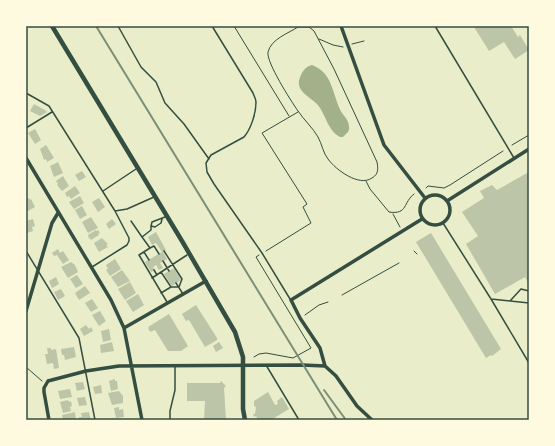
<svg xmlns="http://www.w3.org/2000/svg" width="555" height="446" viewBox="0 0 555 446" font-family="Cabin,sans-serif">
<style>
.water{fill:#a3b18a}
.building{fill:#bcc5a7}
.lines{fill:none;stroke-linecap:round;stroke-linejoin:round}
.path{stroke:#344e41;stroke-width:1}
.service{stroke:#344e41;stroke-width:1.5}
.minor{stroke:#344e41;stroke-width:3.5}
.tertiary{stroke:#344e41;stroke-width:4.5}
.rail{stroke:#7c8e77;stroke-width:2}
.neatline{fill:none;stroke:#344e41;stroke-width:1.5}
</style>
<rect width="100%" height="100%" fill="#e9edc9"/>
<path class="water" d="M 312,65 C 334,73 332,96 342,113 C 345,117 349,121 349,127 C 350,131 346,134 343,137 L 340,137 C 327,130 326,114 317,104 C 309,96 293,90 301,75 C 303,70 307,66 312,65 Z"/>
<path class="building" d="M 475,26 L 511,26 L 518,37 L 520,35 L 529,50 L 515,59 L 504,42 L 489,51 L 474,27 Z
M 34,104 L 45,110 L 47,112 L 40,116 L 30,111 Z
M 35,129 L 41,140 L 35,144 L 28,133 Z
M 46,145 L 54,158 L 47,162 L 46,159 L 44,160 L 40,149 Z
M 58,162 L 63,173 L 54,177 L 50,166 Z
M 82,171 L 86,177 L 79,181 L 75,175 Z
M 529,172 L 529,284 L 525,277 L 495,294 L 466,244 L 478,236 L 462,212 L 484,198 L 480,191 L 492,185 L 497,190 Z
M 63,176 L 69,186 L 62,191 L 57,185 L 58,184 L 56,181 Z
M 75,186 L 80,193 L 71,199 L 69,196 L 67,197 L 65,193 Z
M 80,196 L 84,203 L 74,209 L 69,202 Z
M 29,198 L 30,200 L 31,199 L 35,207 L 28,211 L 26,208 L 26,199 Z
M 99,198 L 105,207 L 98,212 L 92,202 Z
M 82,206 L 87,215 L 80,219 L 75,210 Z
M 91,217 L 98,228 L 88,233 L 82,222 Z
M 33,219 L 35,226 L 32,227 L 33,231 L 27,233 L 26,221 Z
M 112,219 L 116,224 L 109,229 L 106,224 Z
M 96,230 L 96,231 L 98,230 L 100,233 L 98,234 L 99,235 L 91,240 L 90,238 L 89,239 L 88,235 Z
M 156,232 L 166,250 L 163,252 L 167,259 L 160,263 L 163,268 L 159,270 L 156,265 L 153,267 L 155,270 L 151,272 L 145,262 L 162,252 L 156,243 L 152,245 L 148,237 Z
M 431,233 L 501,349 L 492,356 L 491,355 L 486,358 L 416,242 Z
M 102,238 L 108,244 L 106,245 L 108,247 L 99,252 L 94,243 Z
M 58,249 L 60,253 L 63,251 L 69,260 L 63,264 L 57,255 L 54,256 L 52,253 Z
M 115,259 L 121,269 L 110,276 L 106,270 L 108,269 L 106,265 Z
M 71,262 L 75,265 L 78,272 L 68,278 L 61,267 Z
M 174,268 L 181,280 L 172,286 L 164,274 Z
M 122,270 L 130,281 L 118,287 L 111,277 Z
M 77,275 L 83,284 L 76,288 L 70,279 Z
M 56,277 L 59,284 L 52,288 L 49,281 Z
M 130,282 L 136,293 L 125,300 L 118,289 Z
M 85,286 L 90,293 L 79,300 L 75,293 Z
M 61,289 L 65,296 L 58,300 L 54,292 Z
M 138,294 L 144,305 L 133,312 L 126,301 Z
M 92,299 L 98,308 L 91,312 L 85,303 Z
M 196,305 L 217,338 L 217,340 L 205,347 L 189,320 L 186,321 L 182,314 Z
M 100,311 L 106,321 L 99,326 L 92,315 Z
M 169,314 L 188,346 L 181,351 L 168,351 L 155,330 L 150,332 L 148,328 L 149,328 L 148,327 Z
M 86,325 L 89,329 L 91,327 L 93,331 L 84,336 L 80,329 Z
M 109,329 L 111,340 L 103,342 L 101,331 Z
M 112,342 L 114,351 L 101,353 L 100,345 Z
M 219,342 L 223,348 L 216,352 L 213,346 Z
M 74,347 L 76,357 L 65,360 L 64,355 L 62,355 L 61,349 Z
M 47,348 L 51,348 L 51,350 L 56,349 L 59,368 L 54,369 L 53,363 L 47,364 L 45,354 L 48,354 Z
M 115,379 L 115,381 L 117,381 L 118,389 L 111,391 L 109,381 Z
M 221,381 L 226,386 L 224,388 L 226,420 L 204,420 L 205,401 L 187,401 L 187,383 L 220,383 Z
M 83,382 L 85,389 L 77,391 L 75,383 Z
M 101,385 L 102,393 L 95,394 L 93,387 Z
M 70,389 L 72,397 L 60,399 L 58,391 Z
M 119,391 L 123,396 L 123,403 L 112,405 L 108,393 Z
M 268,392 L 275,405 L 278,404 L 277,401 L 282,397 L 289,409 L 271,420 L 258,420 L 256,416 L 254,417 L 253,414 L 255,414 L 256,407 L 254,406 L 254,401 Z
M 85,397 L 87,405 L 79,406 L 77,398 Z
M 68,400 L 69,402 L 71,401 L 72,406 L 70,407 L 71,411 L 63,413 L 60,402 Z
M 119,407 L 119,410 L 123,409 L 124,417 L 116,418 L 114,408 Z
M 75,412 L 76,420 L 63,420 L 62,415 Z
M 89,412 L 91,420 L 79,420 L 79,417 L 82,417 L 81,413 Z"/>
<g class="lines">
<path class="path" d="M 234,26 L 289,116
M 298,27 L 309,27 L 314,31 L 334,69 L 377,162 C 378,168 379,174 372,178 C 359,187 336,170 328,159 C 323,153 322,144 318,137 C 313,128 304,120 298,111 C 291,101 266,62 268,52 C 271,39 289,33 298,27 Z
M 319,39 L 333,45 L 343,47
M 352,44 L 364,41
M 512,145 L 529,135
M 366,181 L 370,189 L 389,212 C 408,215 403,202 414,194
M 426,188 L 428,186 L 444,188 L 450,185 L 503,151
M 393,214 L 400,227
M 266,251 L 311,223 L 303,207 L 307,204 L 262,133 L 298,112
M 414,251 L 417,254
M 342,295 L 399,263
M 305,315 L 319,305 L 328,302
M 254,357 L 259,354 L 266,353 L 293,358 L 311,348 L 256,257 L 259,255
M 26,367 L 42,381"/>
<path class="service" d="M 118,26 L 141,67 L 156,82 L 165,103 L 184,124 L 209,159
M 212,26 L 253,93 C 254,96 256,99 256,102 C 256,113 251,129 244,137 L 211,155 L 206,163 L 207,172 L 214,184 L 262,253 L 290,299
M 435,26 L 514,158
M 26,93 L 49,106 L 115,211 L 129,238 L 129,241 L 127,245 L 92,267
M 26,128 L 52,112
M 103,191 L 136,169
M 115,211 L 127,209 L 154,197
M 162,219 L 161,223 L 155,227 L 151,226 L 152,222 L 165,217
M 131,221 L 142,237
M 443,223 L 491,299 L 529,303
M 151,226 L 151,230 L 142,237 L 150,248 L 139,255 L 167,302
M 150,248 L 154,246 L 159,254
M 26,251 L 79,338 L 95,420
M 144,252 L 149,260
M 163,261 L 169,271
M 154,270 L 157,275
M 161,272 L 171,287 L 179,287 L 182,279 L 164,251
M 152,278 L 187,255
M 176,283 L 183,294
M 161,293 L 171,287
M 491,299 L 529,363
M 510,301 L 521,289 L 529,291
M 266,365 L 299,420
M 170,420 L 170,411 L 175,390 L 175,366"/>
<path class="minor" d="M 341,26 L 384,145 L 425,198
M 26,158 L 111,300 L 124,328 L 142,420
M420 210a15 15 0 1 1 30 0a15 15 0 1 1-30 0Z
M 447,201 L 529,149
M 26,311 L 52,223 L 58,213
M 124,328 L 206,281
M 49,420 L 44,392 L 44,388 L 48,381 L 86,371 L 119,366 L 302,365 L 325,366
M 372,420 L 357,406 L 336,376 L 325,366 L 320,348 L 300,318 L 291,300 L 422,219"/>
<path class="tertiary" d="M 52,26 L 182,241 L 235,332 L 243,357 L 243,409 L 245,420"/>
<path class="rail" d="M 96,26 L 337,420
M 324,390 L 346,420"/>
</g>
<rect width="555" height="446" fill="none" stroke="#fefae0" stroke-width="54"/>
<rect x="27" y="27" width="501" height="392" class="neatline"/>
</svg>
